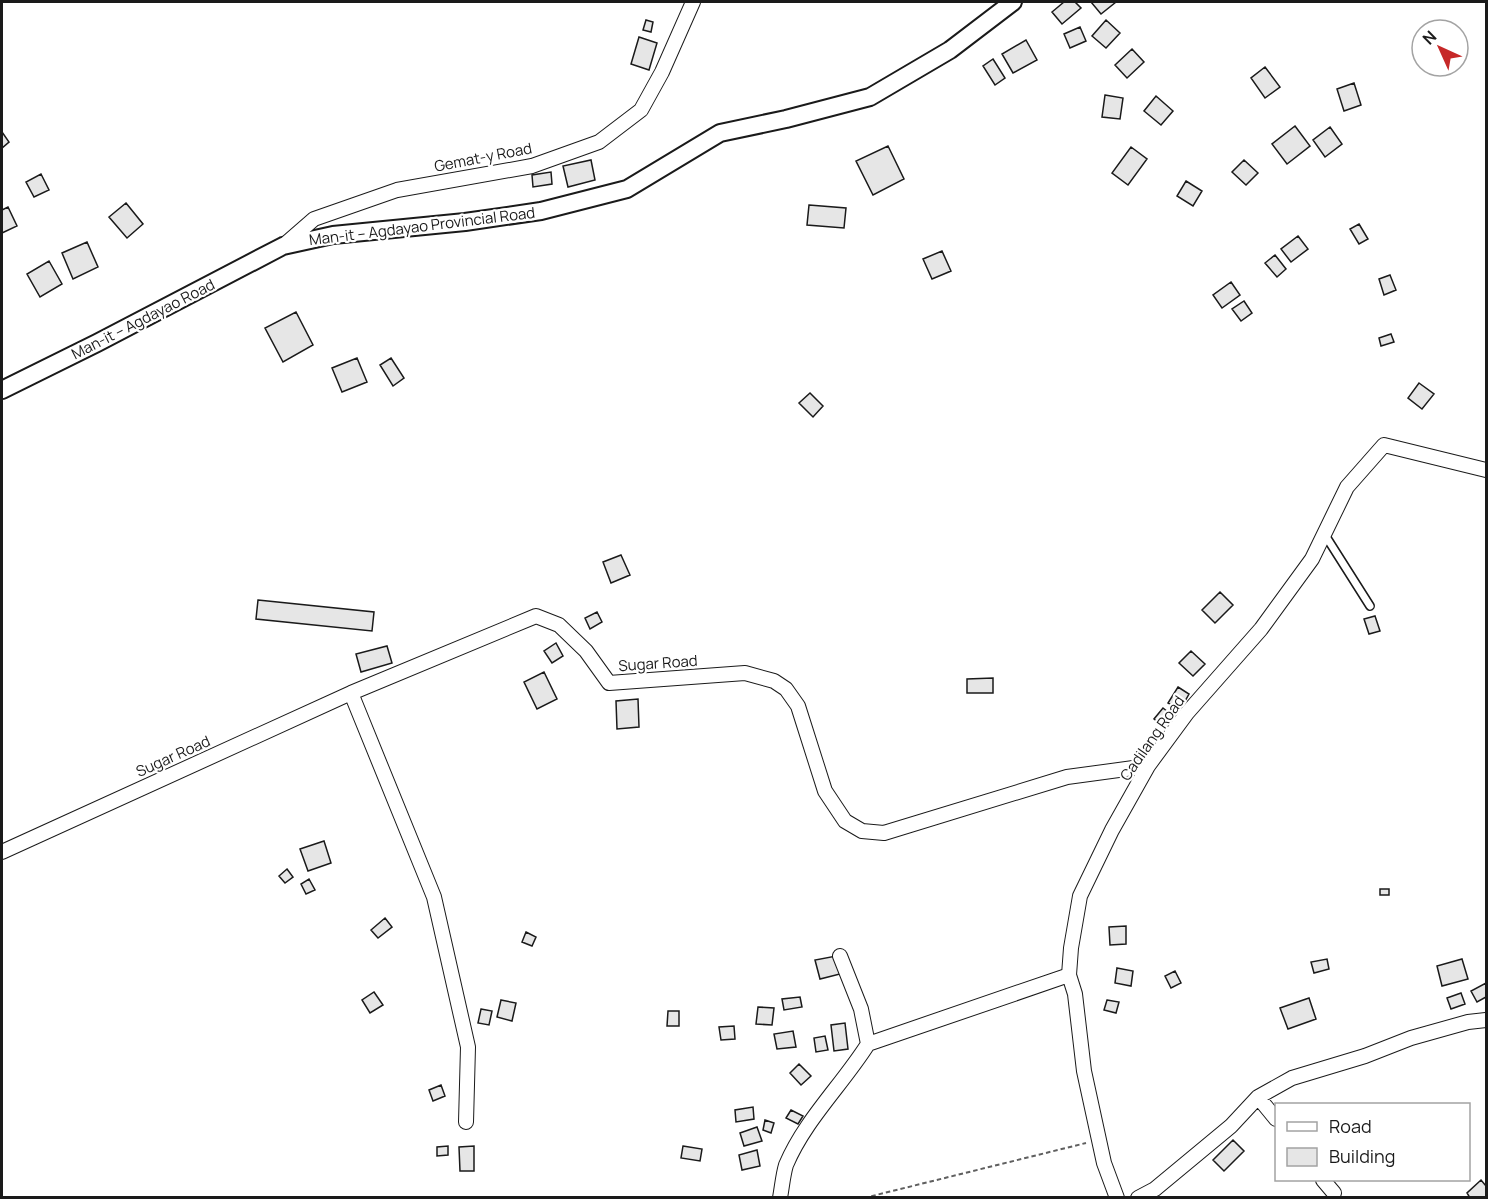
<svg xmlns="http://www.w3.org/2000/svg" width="1488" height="1199" viewBox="0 0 1488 1199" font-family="Manrope,sans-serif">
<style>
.building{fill:#e6e6e6;stroke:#1a1a1a;stroke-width:1.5}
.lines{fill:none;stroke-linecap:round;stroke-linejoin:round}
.service-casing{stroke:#1a1a1a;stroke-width:10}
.minor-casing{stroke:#1a1a1a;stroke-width:16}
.tertiary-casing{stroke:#1a1a1a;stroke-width:20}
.path{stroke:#5f5f5f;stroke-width:2;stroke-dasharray:4.5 3;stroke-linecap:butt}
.service{stroke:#fff;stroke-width:7}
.minor{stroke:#fff;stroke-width:14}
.tertiary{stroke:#fff;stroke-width:16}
.labels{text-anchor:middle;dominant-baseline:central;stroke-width:4.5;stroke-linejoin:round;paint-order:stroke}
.street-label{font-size:15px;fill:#1a1a1a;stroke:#fff}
</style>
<rect width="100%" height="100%" fill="#fff"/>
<path class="building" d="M 1064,2 L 1075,2 L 1081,8 L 1062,24 L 1052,12 Z
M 1091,2 L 1116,2 L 1101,14 Z
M 646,20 L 653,22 L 651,32 L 643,30 Z
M 1106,20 L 1120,33 L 1106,48 L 1092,36 Z
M 1080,27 L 1086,41 L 1070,48 L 1064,34 Z
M 639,37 L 657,43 L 649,70 L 631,64 Z
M 1026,40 L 1037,60 L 1013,73 L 1002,54 Z
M 1132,49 L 1144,62 L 1127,78 L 1115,65 Z
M 993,59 L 1005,78 L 995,85 L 983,66 Z
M 1265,67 L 1280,87 L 1265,98 L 1251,78 Z
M 1354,83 L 1361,105 L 1344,111 L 1337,89 Z
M 1105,95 L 1123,98 L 1120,119 L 1102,117 Z
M 1156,96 L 1173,111 L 1161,125 L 1144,111 Z
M 1295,126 L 1310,146 L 1287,164 L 1272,144 Z
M 1330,127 L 1342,144 L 1325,157 L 1313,140 Z
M 2,132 L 9,142 L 2,148 Z
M 888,146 L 904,179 L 873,195 L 856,161 Z
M 1131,147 L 1147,159 L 1128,185 L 1112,173 Z
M 591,160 L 595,180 L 568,187 L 563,166 Z
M 1244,160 L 1258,173 L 1246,185 L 1232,172 Z
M 551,172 L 552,184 L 533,187 L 532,175 Z
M 41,174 L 49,190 L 34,197 L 26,182 Z
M 1186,181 L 1202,191 L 1193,206 L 1177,196 Z
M 126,203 L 143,224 L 127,238 L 109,217 Z
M 809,205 L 846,208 L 844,228 L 807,225 Z
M 8,207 L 17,226 L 2,233 L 2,210 Z
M 1359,224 L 1368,239 L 1359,244 L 1350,229 Z
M 1298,236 L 1308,249 L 1291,262 L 1281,249 Z
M 87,242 L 98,267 L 73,279 L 62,253 Z
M 942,251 L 951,271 L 932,279 L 923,259 Z
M 1275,255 L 1286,269 L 1277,277 L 1265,263 Z
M 49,261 L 62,284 L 40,297 L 27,274 Z
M 1390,275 L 1396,290 L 1384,295 L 1379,279 Z
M 1231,282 L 1240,295 L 1222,308 L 1213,295 Z
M 1244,301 L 1252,313 L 1241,321 L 1232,309 Z
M 296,312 L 313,345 L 283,362 L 265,328 Z
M 1391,334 L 1394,342 L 1381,346 L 1379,338 Z
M 357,358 L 367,382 L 342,392 L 332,368 Z
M 391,358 L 404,378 L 393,386 L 380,365 Z
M 1419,383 L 1434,394 L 1422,409 L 1408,398 Z
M 810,393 L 823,406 L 813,417 L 799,403 Z
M 621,555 L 630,575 L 611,583 L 603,562 Z
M 1220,592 L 1233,605 L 1215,623 L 1202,610 Z
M 258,600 L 374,612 L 372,631 L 256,619 Z
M 597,612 L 602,622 L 590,629 L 585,618 Z
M 1375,616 L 1380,631 L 1369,634 L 1364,619 Z
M 556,643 L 563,656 L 552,663 L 544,651 Z
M 387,646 L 392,663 L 361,672 L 356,654 Z
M 1191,651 L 1205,664 L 1193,676 L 1179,663 Z
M 544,672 L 557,699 L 537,709 L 524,682 Z
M 993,678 L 993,693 L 967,693 L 967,679 Z
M 1178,687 L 1189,694 L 1180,710 L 1168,703 Z
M 638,699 L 639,727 L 617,729 L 616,701 Z
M 1163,708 L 1173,716 L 1164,727 L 1154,719 Z
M 324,841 L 331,863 L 308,871 L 300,849 Z
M 287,869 L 293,877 L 285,883 L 279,876 Z
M 309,879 L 315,890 L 306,894 L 301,884 Z
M 1380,889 L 1389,889 L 1389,895 L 1380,895 Z
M 385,918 L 392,927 L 378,938 L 371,930 Z
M 1126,926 L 1126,944 L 1110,945 L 1109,927 Z
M 526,932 L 536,937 L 532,946 L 522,942 Z
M 836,956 L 840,974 L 820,979 L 815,960 Z
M 1327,959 L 1329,969 L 1314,973 L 1311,962 Z
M 1462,959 L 1468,979 L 1442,986 L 1437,966 Z
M 1117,968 L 1133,971 L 1131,986 L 1115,983 Z
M 1175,971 L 1181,983 L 1171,988 L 1165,976 Z
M 1486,983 L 1486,997 L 1477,1002 L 1471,991 Z
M 374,992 L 383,1005 L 370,1013 L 362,1000 Z
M 1461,993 L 1465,1004 L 1451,1009 L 1447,998 Z
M 800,997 L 802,1007 L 784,1010 L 782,999 Z
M 1309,998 L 1316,1019 L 1288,1029 L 1280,1008 Z
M 501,1000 L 516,1003 L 512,1021 L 497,1017 Z
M 1107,1000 L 1119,1002 L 1116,1013 L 1104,1010 Z
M 758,1007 L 774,1008 L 772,1025 L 756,1024 Z
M 481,1009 L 492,1011 L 489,1025 L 478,1023 Z
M 668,1011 L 679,1011 L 679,1026 L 667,1026 Z
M 845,1023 L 848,1049 L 834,1051 L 831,1025 Z
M 734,1026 L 735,1039 L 721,1040 L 719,1027 Z
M 793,1031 L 796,1047 L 777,1049 L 774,1034 Z
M 825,1036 L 828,1050 L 816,1052 L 814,1038 Z
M 799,1064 L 811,1076 L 801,1085 L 790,1073 Z
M 441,1085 L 445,1096 L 433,1101 L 429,1090 Z
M 753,1107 L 754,1119 L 736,1122 L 735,1110 Z
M 791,1110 L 803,1116 L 798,1124 L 786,1118 Z
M 765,1120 L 774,1123 L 771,1133 L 763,1130 Z
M 757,1127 L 762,1141 L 744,1146 L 740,1133 Z
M 1233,1140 L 1244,1151 L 1224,1171 L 1213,1160 Z
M 448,1146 L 448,1155 L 437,1156 L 437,1147 Z
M 474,1146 L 474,1171 L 460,1171 L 459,1147 Z
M 683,1146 L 702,1149 L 700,1161 L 681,1158 Z
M 757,1150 L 760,1166 L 742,1170 L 739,1155 Z
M 1481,1180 L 1486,1186 L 1486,1197 L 1470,1198 L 1467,1193 Z"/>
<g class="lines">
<g class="service-casing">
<path id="service" d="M 1325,535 L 1370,606"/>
</g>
<g class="minor-casing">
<path id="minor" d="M 283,246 L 314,219 L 397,190 L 532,166 L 599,142 L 641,110 L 662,72 L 693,2
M 351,693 L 434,897 L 468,1047 L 466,1122
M 2,852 L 351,693 L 536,616 L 559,625 L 586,651 L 609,683 L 745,673 L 774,681 L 786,689 L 798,706 L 825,791 L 845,821 L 862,831 L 884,833 L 1067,777 L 1148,766
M 840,956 L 861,1009 L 868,1044
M 1258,1097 L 1276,1119
M 1323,1180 L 1334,1193
M 780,1198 C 782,1187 783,1175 786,1165 C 805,1120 842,1085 868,1044 L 1069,975
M 1117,1198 L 1104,1163 L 1084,1071 L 1075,994 L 1069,975 L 1071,948 L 1080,896 L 1112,830 L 1148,766 L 1187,713 L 1261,629 L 1312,559 L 1347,487 L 1384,445 L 1486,470
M 1138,1198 L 1155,1189 L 1231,1126 L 1258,1097 L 1292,1078 L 1365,1056 L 1411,1038 L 1468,1022 L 1486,1020"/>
</g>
<g class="tertiary-casing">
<path id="tertiary" d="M 2,390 L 97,343 L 283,246 L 333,235 L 465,222 L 541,211 L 627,189 L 720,133 L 786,119 L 870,97 L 950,50 L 1013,2"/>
</g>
<path class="path" d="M 864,1198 L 1086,1143"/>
<use href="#service" class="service"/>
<use href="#minor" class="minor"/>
<use href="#tertiary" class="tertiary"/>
</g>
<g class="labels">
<g class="street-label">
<text transform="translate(483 157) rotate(-11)">Gemat-y Road</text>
<text transform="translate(422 226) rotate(-7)">Man-it – Agdayao Provincial Road</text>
<text transform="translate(143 319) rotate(-27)">Man-it – Agdayao Road</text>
<text transform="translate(658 663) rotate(-4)">Sugar Road</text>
<text transform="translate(1152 738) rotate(-55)">Cadilang Road</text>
<text transform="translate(173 756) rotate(-24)">Sugar Road</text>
</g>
</g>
<rect width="1488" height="1199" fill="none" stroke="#1a1a1a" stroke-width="6"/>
<rect x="1275" y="1103" width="195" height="78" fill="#ffffff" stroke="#a3a3a3" stroke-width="1.5"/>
<rect x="1287" y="1122" width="30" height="9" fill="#ffffff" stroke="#a3a3a3" stroke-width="1.5"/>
<text x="1329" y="1133" font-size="18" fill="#1a1a1a">Road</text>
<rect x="1287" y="1148" width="30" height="18" fill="#e6e6e6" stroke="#a3a3a3" stroke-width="1.5"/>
<text x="1329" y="1163" font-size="18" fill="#1a1a1a">Building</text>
<g transform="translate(1440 48) rotate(315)"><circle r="28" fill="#ffffff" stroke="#a3a3a3" stroke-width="1.5"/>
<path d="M0-4.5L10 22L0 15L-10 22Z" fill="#c62828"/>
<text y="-9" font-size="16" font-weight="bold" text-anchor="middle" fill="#1a1a1a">N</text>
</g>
</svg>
